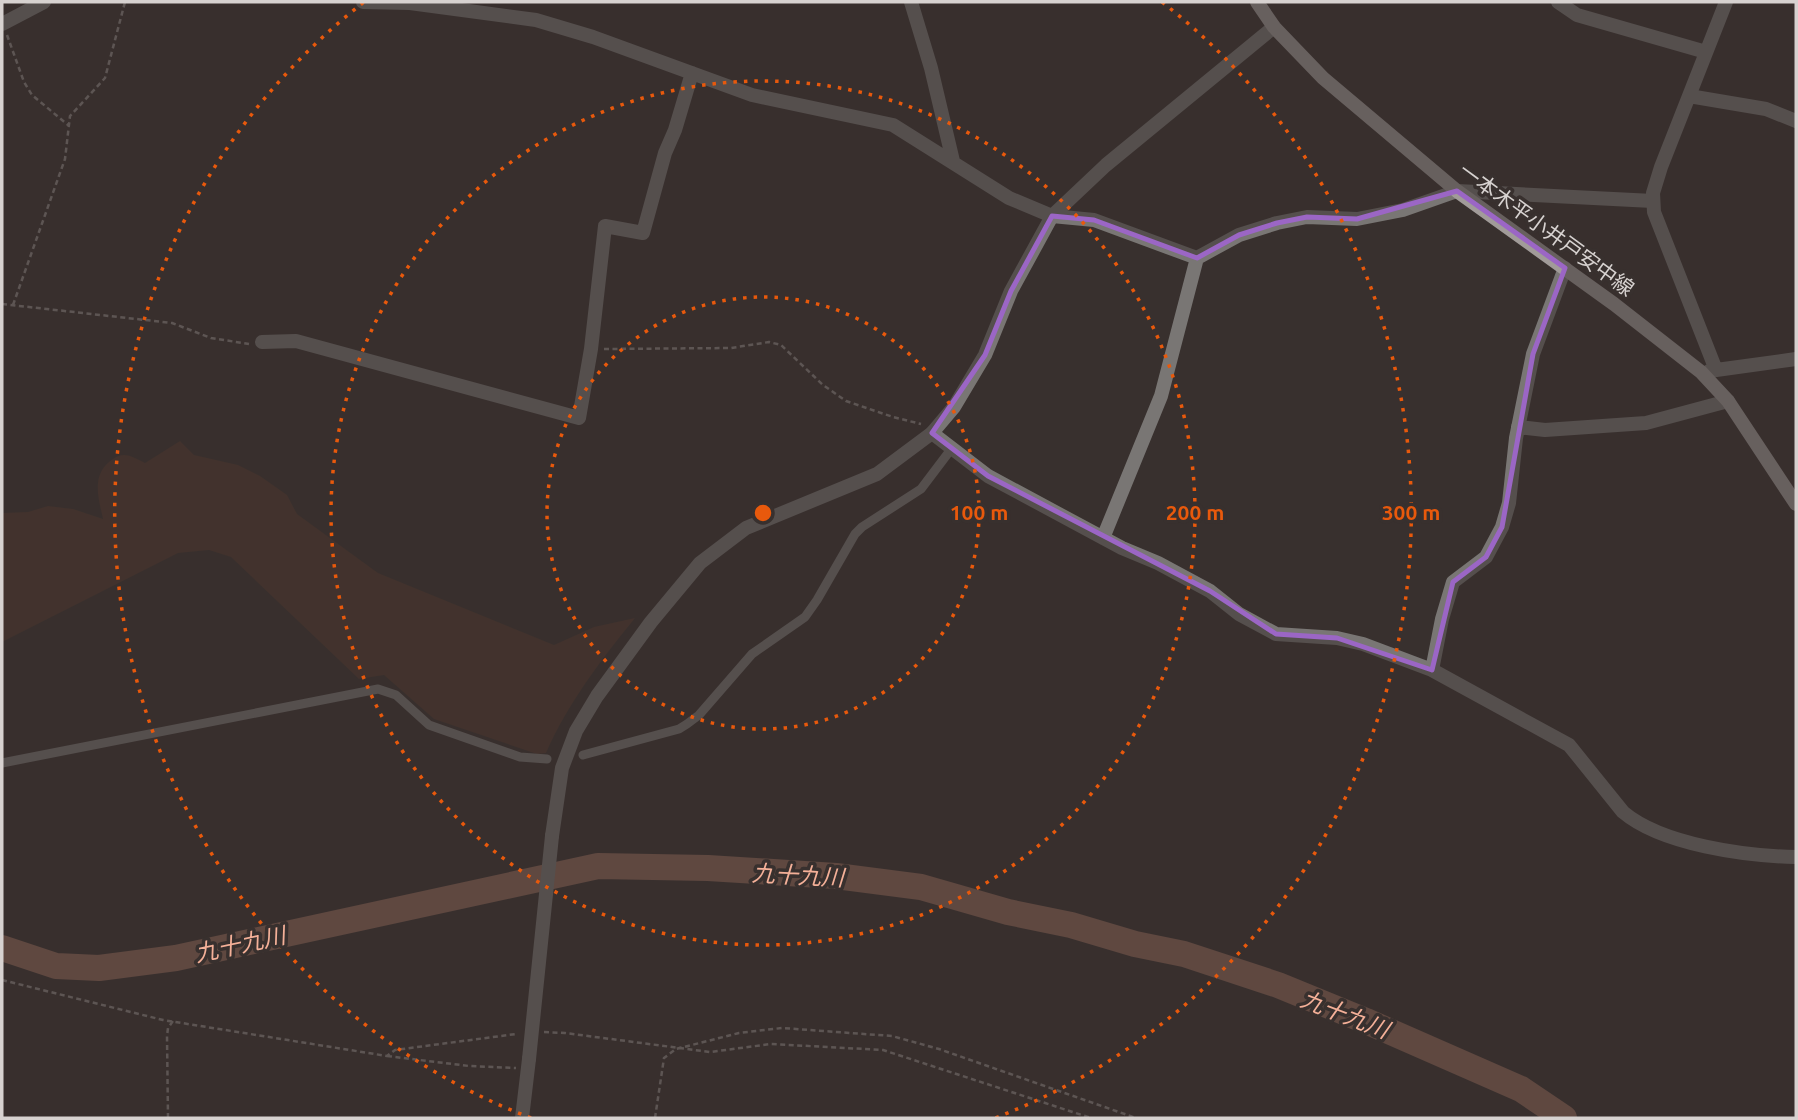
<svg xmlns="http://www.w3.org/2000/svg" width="1798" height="1120" viewBox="0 0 1798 1120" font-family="Ubuntu,'Noto Sans JP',sans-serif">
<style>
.green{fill:#4e362d}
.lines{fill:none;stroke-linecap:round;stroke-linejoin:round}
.river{stroke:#8e6657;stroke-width:26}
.path{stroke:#898381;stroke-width:2.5;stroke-dasharray:5 3.5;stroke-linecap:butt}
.service{stroke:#797674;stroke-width:9}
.minor{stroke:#797674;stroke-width:14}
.tertiary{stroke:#797674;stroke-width:14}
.secondary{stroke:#a19b99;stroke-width:14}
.tertiary-bridge{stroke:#797674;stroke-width:14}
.marked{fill:none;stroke:#9b66c5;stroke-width:5;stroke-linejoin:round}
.ring{fill:none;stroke:#e8590c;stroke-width:3.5;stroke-dasharray:3.5 7}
.labels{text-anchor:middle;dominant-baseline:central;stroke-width:7;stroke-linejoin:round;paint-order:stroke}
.street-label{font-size:21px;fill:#d7d2d0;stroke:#38302e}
.water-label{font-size:23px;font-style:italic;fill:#f4b098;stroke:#38302e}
.centre{fill:#e8590c;stroke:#38302e;stroke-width:3.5}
.ring-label{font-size:21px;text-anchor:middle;font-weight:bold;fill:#e8590c;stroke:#38302e;stroke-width:7;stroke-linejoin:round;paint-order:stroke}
</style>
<rect width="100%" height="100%" fill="#38302e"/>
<path class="green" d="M 180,441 L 194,455 L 238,465 L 260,476 L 287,495 L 297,514 L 378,573 L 554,645 L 594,627 L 635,618 C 601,660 568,703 546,753 L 537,754 L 434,719 L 384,675 L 359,679 L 231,557 L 209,550 L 178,553 L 2,642 L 2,513 L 28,512 L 48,506 L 73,509 L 103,519 C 99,500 91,477 109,462 C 114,458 118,455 124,455 C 131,455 139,460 145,463 Z"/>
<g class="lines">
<path class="river" d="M 2,948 L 56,966 L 99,968 L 176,958 L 598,866 L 708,868 L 836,876 L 921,887 L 1008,912 L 1071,925 L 1135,944 L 1184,954 L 1278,985 L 1366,1021 L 1521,1089 L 1564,1118"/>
<path class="path" d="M 7,35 L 24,82 L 32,95 L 68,125
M 2,304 L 172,323 L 211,338 L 249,344
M 13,305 L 65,159 L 70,116 L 105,78 L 125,2
M 604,349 L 731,348 L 769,342 L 781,345 L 823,385 L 846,401 L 893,417 L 921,424
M 2,980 L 163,1020 L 387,1056 L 395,1050 L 516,1034
M 544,1032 L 565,1033 L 710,1052 L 771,1044 L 883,1050 L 1091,1118
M 387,1056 L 469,1066 L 516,1068
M 168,1118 L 167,1036 L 168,1028 L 173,1021
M 655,1118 L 664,1058 L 676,1049 L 739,1033 L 782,1028 L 892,1036 L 939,1049 L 1136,1118"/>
<path class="service" d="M 583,755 L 679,729 L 687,724 L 699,715 L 752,654 L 805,617 L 817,600 L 855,534 L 862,527 L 921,489 L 952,448
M 2,763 L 378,689 L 396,695 L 429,725 L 520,757 L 547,759"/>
<path class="minor" d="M 363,2 L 410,3 L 536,20 L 593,37 L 752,95 L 893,125 L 1009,198 L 1052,216 L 1094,220 L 1197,258
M 911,2 L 931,68 L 953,161
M 1558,2 L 1577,15 L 1706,52
M 2,24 L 44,2
M 1689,96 L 1766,109 L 1796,121
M 262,342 L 296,341 L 579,418 L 591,349 L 605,226 L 643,233 L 665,153 L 675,130 L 692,73
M 1716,370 L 1654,212 L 1653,193 L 1661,167 L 1726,2
M 1709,371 L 1796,359
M 1518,427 L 1545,430 L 1646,423 L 1728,401
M 932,433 L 988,476 L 1122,548 L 1158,563 L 1210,591 L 1239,614 L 1276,634 L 1337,638 L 1363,644 L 1432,670 L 1569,745 L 1623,812 C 1662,845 1746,856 1796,857
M 1103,538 L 1161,396 L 1197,258 L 1239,235 L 1277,223 L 1307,217 L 1357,219 L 1403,210 L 1457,191 L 1653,201
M 1432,670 L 1442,619 L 1453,582 L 1486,557 L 1502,527 L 1509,503 L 1516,438 L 1533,354 L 1565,268"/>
<path class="tertiary" d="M 552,836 L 562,768 L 576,731 L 597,696 L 651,622 L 700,563 L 746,528 L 877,474 L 932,433 L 954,407 L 985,355 L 1011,291 L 1052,216 L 1106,165 L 1274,27
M 522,1118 L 529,1059"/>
<path class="secondary" d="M 1257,2 L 1274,27 L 1323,78 L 1457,191 L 1614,304 L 1701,372 L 1728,401 L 1796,504"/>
<path class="tertiary-bridge" d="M 529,1059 L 552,836"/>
</g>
<path d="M0 0H1798V1120H0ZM 1457,191 L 1565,268 L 1533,354 L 1502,527 L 1486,557 L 1453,582 L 1432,670 L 1337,638 L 1276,634 L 1210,591 L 988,476 L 932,433 L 985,355 L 1011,291 L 1052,216 L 1094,220 L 1197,258 L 1239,235 L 1277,223 L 1307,217 L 1357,219 Z" fill="#38302e" fill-opacity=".55" fill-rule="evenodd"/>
<path class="marked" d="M 1457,191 L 1565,268 L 1533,354 L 1502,527 L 1486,557 L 1453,582 L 1432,670 L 1337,638 L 1276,634 L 1210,591 L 988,476 L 932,433 L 985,355 L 1011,291 L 1052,216 L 1094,220 L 1197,258 L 1239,235 L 1277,223 L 1307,217 L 1357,219 Z"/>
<g class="ring">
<circle cx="763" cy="513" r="216"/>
<circle cx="763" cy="513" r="432"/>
<path d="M531 1118A648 648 0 0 1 364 2M1162 2A648 648 0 0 1 995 1118"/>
</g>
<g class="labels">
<g class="street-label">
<text transform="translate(1547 229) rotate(36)">一本木平小井戸安中線</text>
</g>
<g class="water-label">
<text transform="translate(798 875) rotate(3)">九十九川</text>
<text transform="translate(240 944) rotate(-12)">九十九川</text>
<text transform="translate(1345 1014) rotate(21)">九十九川</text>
</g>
</g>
<circle cx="763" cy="513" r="10" class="centre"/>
<g class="ring-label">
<text x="979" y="520">100 m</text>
<text x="1195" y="520">200 m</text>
<text x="1411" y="520">300 m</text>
</g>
<rect width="1798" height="1120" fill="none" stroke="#d7d2d0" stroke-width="7"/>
</svg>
